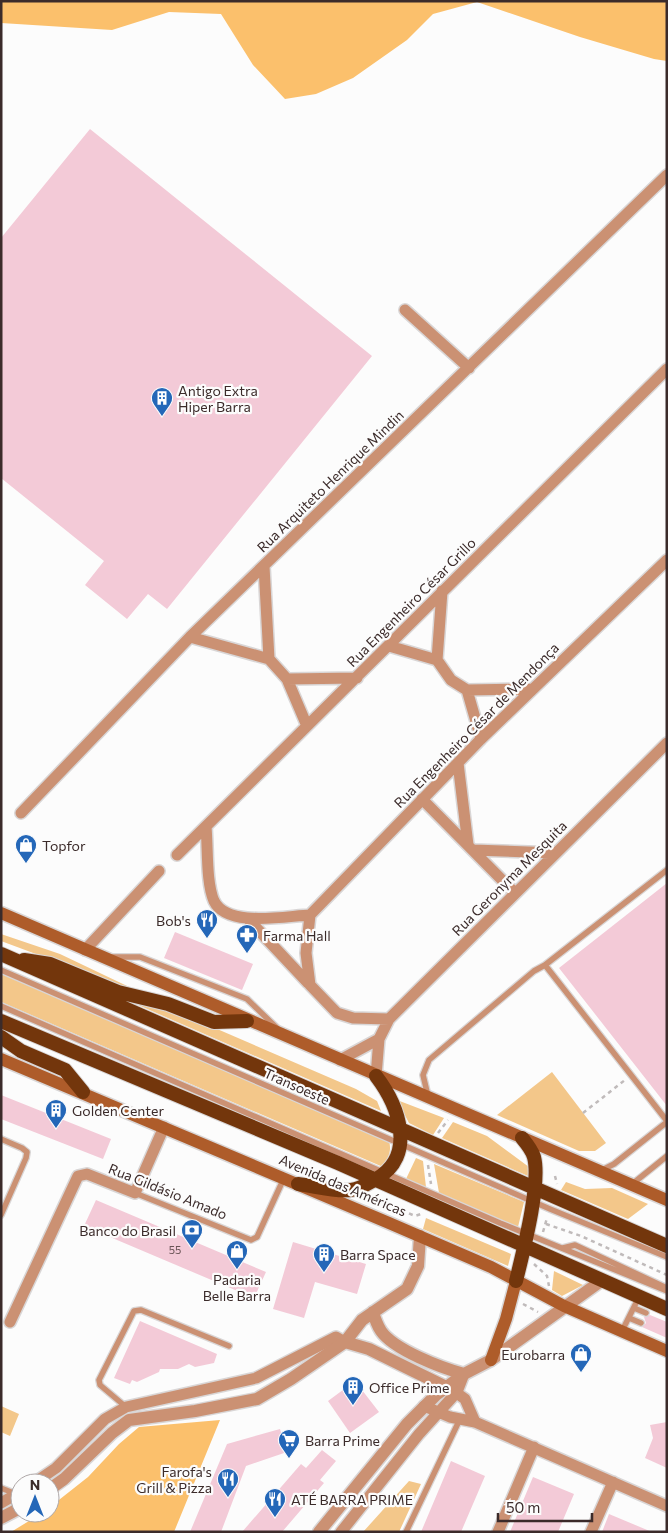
<svg xmlns="http://www.w3.org/2000/svg" width="668" height="1533" viewBox="0 0 668 1533" font-family="Commissioner,sans-serif">
<style>
.green{fill:#f3c78a}
.forest{fill:#fbc06c}
.building{fill:#f3cad7}
.lines{fill:none;stroke-linecap:round;stroke-linejoin:round}
.service-casing{stroke:#d9d6d6;stroke-width:8}
.minor-casing{stroke:#d9d6d6;stroke-width:14}
.tertiary-casing{stroke:#d9d6d6;stroke-width:15}
.secondary-casing{stroke:#d9d6d6;stroke-width:15}
.trunk-casing{stroke:#d9d6d6;stroke-width:16}
.path{stroke:#c0bbbb;stroke-width:2.5;stroke-dasharray:4 4;stroke-linecap:butt}
.service{stroke:#cb9173;stroke-width:5.5}
.minor{stroke:#cb9173;stroke-width:11}
.tertiary{stroke:#cb9173;stroke-width:12}
.secondary{stroke:#ae5c2a;stroke-width:12}
.trunk{stroke:#73360c;stroke-width:14}
.labels{text-anchor:middle;dominant-baseline:central;stroke-width:4.5;stroke-linejoin:round;paint-order:stroke}
.number-label{font-size:11px;fill:#695355}
.poi-label{font-size:14px;fill:#3b2b2a;stroke:#fcfcfc;text-anchor:start}
.street-label{font-size:14px;fill:#3b2b2a;stroke:#fcfcfc}
</style>
<rect width="100%" height="100%" fill="#fcfcfc"/>
<path class="green" d="M 1,934 L 60,954 L 146,995 L 116,988 L 52,960 L 1,941 Z
M 1,971 L 389,1141 C 392,1151 388,1158 383,1167 L 1,1002 Z
M 129,1001 L 187,1016 L 356,1089 L 377,1101 L 381,1111 Z
M 552,1072 L 606,1143 L 595,1151 L 579,1151 L 497,1115 Z
M 397,1100 L 444,1118 L 433,1135 L 409,1123 Z
M 453,1122 L 487,1136 L 529,1167 L 528,1176 L 442,1138 Z
M 416,1158 L 423,1161 L 426,1187 L 406,1179 Z
M 434,1164 L 524,1202 L 518,1227 L 439,1193 Z
M 566,1182 L 585,1189 L 612,1188 L 648,1204 L 628,1219 L 561,1190 Z
M 426,1218 L 511,1254 L 508,1266 L 423,1229 Z
M 554,1271 L 583,1285 L 562,1296 L 552,1290 Z
M 1,1406 L 19,1414 L 10,1436 L 1,1432 Z
M 409,1481 L 421,1484 L 399,1532 L 363,1532 Z"/>
<path class="forest" d="M 1,1 L 667,1 L 667,61 L 654,59 L 580,37 L 477,2 L 433,14 L 407,40 L 353,78 L 316,94 L 285,99 L 253,65 L 221,14 L 169,12 L 112,30 L 1,23 Z
M 220,1420 L 174,1532 L 11,1532 L 42,1513 L 50,1513 L 50,1507 L 88,1477 L 119,1444 L 139,1427 Z"/>
<path class="building" d="M 90,129 L 372,356 L 167,609 L 148,594 L 127,619 L 85,585 L 104,561 L 1,478 L 1,238 Z
M 667,883 L 667,1106 L 559,968 Z
M 175,932 L 253,964 L 242,990 L 164,958 Z
M 1,1095 L 111,1139 L 103,1159 L 1,1119 Z
M 96,1200 L 266,1272 L 254,1298 L 84,1226 Z
M 293,1242 L 366,1264 L 357,1294 L 315,1282 L 304,1318 L 273,1309 Z
M 650,1315 L 667,1322 L 667,1338 L 642,1327 L 646,1323 L 644,1317 Z
M 140,1321 L 217,1354 L 214,1363 L 195,1367 L 189,1364 L 178,1369 L 160,1369 L 159,1372 L 137,1382 L 132,1380 L 130,1384 L 114,1378 Z
M 355,1381 L 379,1412 L 350,1433 L 328,1401 Z
M 667,1422 L 667,1468 L 645,1458 L 653,1438 L 650,1425 Z
M 280,1429 L 287,1452 L 246,1466 L 221,1532 L 190,1532 L 227,1444 Z
M 322,1450 L 336,1461 L 320,1480 L 324,1483 L 282,1532 L 242,1532 L 301,1464 L 306,1468 Z
M 451,1461 L 485,1476 L 461,1532 L 421,1532 Z
M 533,1477 L 574,1494 L 558,1532 L 510,1532 Z
M 609,1514 L 652,1532 L 602,1532 Z"/>
<g class="lines">
<g class="service-casing">
<path id="service" d="M 113,957 L 140,957 L 247,999 L 277,1028
M 545,965 L 667,1121
M 1,970 L 550,1209 L 667,1257
M 1,1006 L 500,1223 L 667,1291
M 428,1096 L 423,1075 L 429,1060 L 534,971 L 545,965 L 667,870
M 1,1139 L 22,1148 L 27,1152 L 26,1158 L 1,1215
M 602,1170 L 614,1164 L 667,1122
M 631,1185 L 667,1156
M 135,1193 L 251,1240 L 257,1237 L 284,1178
M 563,1248 L 575,1245 L 667,1288
M 634,1308 L 646,1313
M 629,1318 L 641,1323
M 622,1331 L 639,1297
M 126,1407 L 100,1385 L 99,1380 L 134,1311 L 141,1310 L 229,1346
M 1,1488 L 16,1494
M 406,1532 L 460,1419"/>
</g>
<g class="minor-casing">
<path id="minor" d="M 405,310 L 469,368
M 264,566 L 269,659
M 190,637 L 269,659 L 287,679 L 307,726
M 389,646 L 437,660 L 451,680 L 467,690 L 481,739
M 437,660 L 442,591
M 287,679 L 357,678
M 467,690 L 533,689
M 458,763 L 468,845
M 422,799 L 515,893
M 21,813 L 190,637 L 667,175
M 206,827 C 208,848 206,883 214,901 C 227,928 285,916 310,915 L 306,953 L 310,985 L 337,1013 L 353,1018 L 389,1019
M 473,850 L 556,853
M 177,855 L 667,369
M 310,915 L 481,739 L 667,560
M 248,919 L 308,983
M 85,950 L 159,871
M 340,1060 L 379,1039
M 376,1076 L 379,1039 L 389,1019 L 667,743
M 10,1322 L 78,1176 L 87,1174 L 135,1193 L 164,1127
M 451,1389 L 465,1399 L 475,1422
M 424,1406 L 450,1417 L 475,1422 L 667,1506
M 34,1483 L 56,1468 L 105,1419 L 126,1407 L 256,1378 L 336,1337 L 345,1342
M 1,1503 L 20,1492
M 341,1532 L 419,1434 L 457,1392 L 464,1374
M 498,1532 L 534,1447
M 591,1532 L 613,1482"/>
</g>
<g class="tertiary-casing">
<path id="tertiary" d="M 373,1312 C 375,1319 377,1325 381,1331 C 394,1350 442,1368 464,1374
M 345,1342 L 369,1349 L 446,1387
M 50,1489 L 64,1479 L 112,1433 L 129,1420 L 195,1411 L 257,1399 L 291,1379 L 345,1342 L 362,1320 L 407,1289 L 418,1266 L 420,1236
M 1,1518 L 20,1508
M 319,1532 L 407,1424 L 436,1395 L 464,1374 L 491,1360 L 601,1281"/>
</g>
<g class="secondary-casing">
<path id="secondary" d="M 1,913 L 667,1200
M 1,1059 L 389,1223 L 491,1267 L 564,1306 L 667,1351
M 491,1360 L 506,1319 L 516,1281"/>
</g>
<g class="trunk-casing">
<path id="trunk" d="M 1,954 L 667,1246
M 24,960 L 50,964 L 118,992 L 168,1004 L 214,1022 L 247,1021
M 1,1021 L 338,1163 L 667,1309
M 1,1037 L 21,1051 L 65,1070 L 83,1092
M 298,1184 C 315,1186 334,1192 351,1190 C 360,1189 369,1183 376,1179 C 417,1156 399,1106 376,1076
M 516,1281 C 523,1252 541,1184 534,1157 C 532,1150 527,1144 522,1138"/>
</g>
<path class="path" d="M 583,1113 L 625,1080
M 438,1133 L 448,1120
M 428,1165 L 431,1184
M 555,1176 L 557,1184
M 394,1212 L 401,1210 L 415,1216 L 421,1214
M 546,1224 L 581,1236 L 667,1275
M 543,1232 L 547,1218
M 534,1264 L 547,1276 L 549,1286
M 523,1304 L 538,1312"/>
<use href="#service" class="service"/>
<use href="#minor" class="minor"/>
<use href="#tertiary" class="tertiary"/>
<use href="#secondary" class="secondary"/>
<use href="#trunk" class="trunk"/>
</g>
<defs>
<g id="building-pin" transform="scale(1.125)"><path d="M0 17L-7.5 6A9.5 9.5 0 1 1 7.5 6Z" fill="#2467b8" stroke="#fcfcfc"/><path d="M-4-6H4V6H1V3H-1V6H-4ZM-2.5-4.3h1.7v1.8h-1.7ZM.8-4.3h1.7v1.8H.8ZM-2.5-1h1.7V.8h-1.7ZM.8-1h1.7V.8H.8Z" fill="#fff"/></g>
<g id="shop-pin" transform="scale(1.125)"><path d="M0 17L-7.5 6A9.5 9.5 0 1 1 7.5 6Z" fill="#2467b8" stroke="#fcfcfc"/><path d="M-5-2.5h2.3a2.7 3.5 0 0 1 5.4 0H5L5.5 6h-11ZM-1.5-2.5h3a1.5 2.3 0 0 0-3 0Z" fill="#fff"/></g>
<g id="restaurant-pin" transform="scale(1.125)"><path d="M0 17L-7.5 6A9.5 9.5 0 1 1 7.5 6Z" fill="#2467b8" stroke="#fcfcfc"/><path d="M-5-6h1v4h1v-4h1v4h1v-4h1v5L-1.5 .5V6h-2V.5L-5-1ZM5-6V6H3V1.5H1.5Q1.5-4 5-6Z" fill="#fff"/></g>
<g id="pharmacy-pin" transform="scale(1.125)"><path d="M0 17L-7.5 6A9.5 9.5 0 1 1 7.5 6Z" fill="#2467b8" stroke="#fcfcfc"/><path d="M-2-6h4v4h4v4h-4v4h-4v-4h-4v-4h4Z" fill="#fff"/></g>
<g id="bank-pin" transform="scale(1.125)"><path d="M0 17L-7.5 6A9.5 9.5 0 1 1 7.5 6Z" fill="#2467b8" stroke="#fcfcfc"/><path d="M-6-4H6V4H-6ZM0-2.3a2.3 2.3 0 1 0 0 4.6a2.3 2.3 0 1 0 0-4.6Z" fill="#fff"/></g>
<g id="supermarket-pin" transform="scale(1.125)"><path d="M0 17L-7.5 6A9.5 9.5 0 1 1 7.5 6Z" fill="#2467b8" stroke="#fcfcfc"/><path d="M-6-5.5h2.5l.6 2H6L4.5 2H-2.5L-4.4-4H-6ZM-1.5 3.2a1.3 1.3 0 1 0 .1 0ZM3 3.2a1.3 1.3 0 1 0 .1 0Z" fill="#fff"/></g>
</defs>
<g fill-rule="evenodd">
<use href="#building-pin" x="162" y="398"/>
<use href="#shop-pin" x="26" y="845"/>
<use href="#restaurant-pin" x="207" y="920"/>
<use href="#pharmacy-pin" x="247" y="935"/>
<use href="#building-pin" x="56" y="1110"/>
<use href="#bank-pin" x="192" y="1230"/>
<use href="#shop-pin" x="237" y="1251"/>
<use href="#building-pin" x="324" y="1254"/>
<use href="#shop-pin" x="581" y="1354"/>
<use href="#building-pin" x="353" y="1387"/>
<use href="#supermarket-pin" x="289" y="1440"/>
<use href="#restaurant-pin" x="228" y="1479"/>
<use href="#restaurant-pin" x="275" y="1499"/>
</g>
<g class="labels">
<g class="number-label">
<text x="175" y="1249">55</text>
</g>
<g class="poi-label">
<text x="178" y="390">Antigo Extra<tspan x="178" dy="16">Hiper Barra</tspan></text>
<text x="42" y="845">Topfor</text>
<text x="191" y="920" text-anchor="end">Bob's</text>
<text x="263" y="935">Farma Hall</text>
<text x="72" y="1110">Golden Center</text>
<text x="176" y="1230" text-anchor="end">Banco do Brasil</text>
<text x="340" y="1254">Barra Space</text>
<text x="237" y="1279" text-anchor="middle">Padaria<tspan x="237" dy="16">Belle Barra</tspan></text>
<text x="565" y="1354" text-anchor="end">Eurobarra</text>
<text x="369" y="1387">Office Prime</text>
<text x="305" y="1440">Barra Prime</text>
<text x="212" y="1471" text-anchor="end">Farofa's<tspan x="212" dy="16">Grill &amp; Pizza</tspan></text>
<text x="291" y="1499">ATÉ BARRA PRIME</text>
</g>
<g class="street-label">
<text transform="translate(330 481) rotate(-44)">Rua Arquiteto Henrique Mindin</text>
<text transform="translate(411 602) rotate(-45)">Rua Engenheiro César Grillo</text>
<text transform="translate(476 725) rotate(-45)">Rua Engenheiro César de Mendonça</text>
<text transform="translate(509 878) rotate(-45)">Rua Geronyma Mesquita</text>
<text transform="translate(297 1086) rotate(24)">Transoeste</text>
<text transform="translate(343 1185) rotate(23)">Avenida das Américas</text>
<text transform="translate(168 1191) rotate(22)">Rua Gildásio Amado</text>
</g>
</g>
<rect width="668" height="1533" fill="none" stroke="#3b2b2a" stroke-width="5"/>
<g transform="translate(35 1498)"><circle r="24" fill="#fcfcfc" stroke="#afa8a8"/>
<path d="M0-4L9 19L0 12L-9 19Z" fill="#2467b8"/>
<text y="-8" font-size="14" font-weight="bold" text-anchor="middle" fill="#3b2b2a">N</text>
</g>
<path d="M498 1513v8h94v-8" fill="none" stroke="#3b2b2a" stroke-width="2.5"/>
<text x="506" y="1513" font-size="15" fill="#3b2b2a" stroke="#fcfcfc" stroke-width="4" paint-order="stroke">50 m</text>
</svg>
